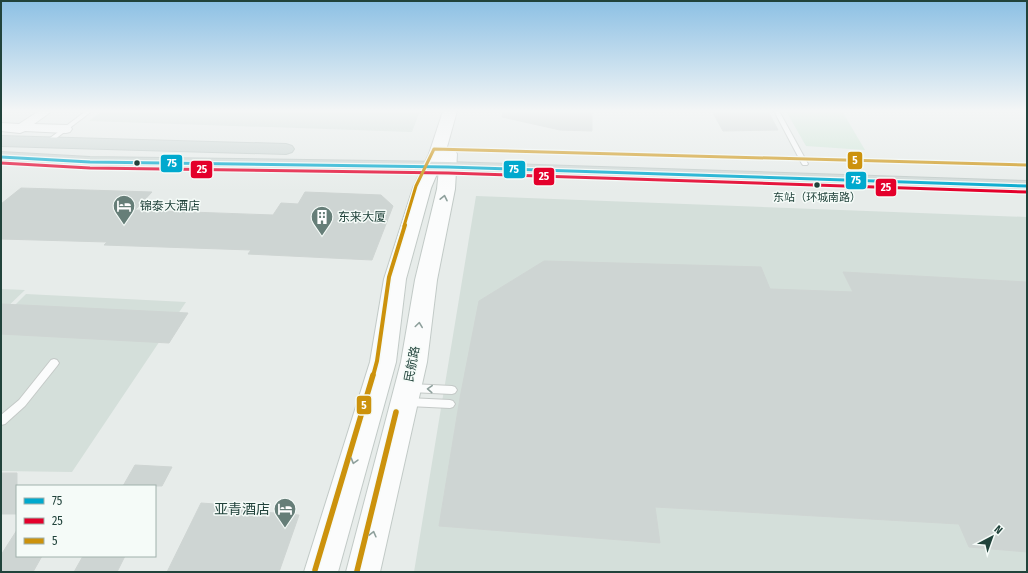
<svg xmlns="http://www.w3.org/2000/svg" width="1028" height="573" viewBox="0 0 1028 573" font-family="'Fira Sans Condensed','Noto Sans SC',sans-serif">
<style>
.built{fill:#d4dfda}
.green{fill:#cfe6d7}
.building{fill:#ced5d3;stroke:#cfd5d3}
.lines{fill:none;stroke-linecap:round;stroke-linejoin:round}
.service-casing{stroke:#c4c9c7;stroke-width:2}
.minor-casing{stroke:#c4c9c7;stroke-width:2}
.tertiary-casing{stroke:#c4c9c7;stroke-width:2}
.secondary-casing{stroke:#c2cac7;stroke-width:2}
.primary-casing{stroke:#c1cbc9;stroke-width:2}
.service{fill:#fbfcfc;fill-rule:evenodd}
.minor{fill:#fbfcfc;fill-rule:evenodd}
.tertiary{fill:#fbfcfc;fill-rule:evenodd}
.secondary{fill:#fbfcfc;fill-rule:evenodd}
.primary{fill:#ced8d6;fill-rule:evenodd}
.bus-1-casing{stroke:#f5fbf8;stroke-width:5.5}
.bus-2-casing{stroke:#f5fbf8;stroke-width:5.5}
.bus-3-far2-casing{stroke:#f5fbf8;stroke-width:5.5}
.bus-3-far1-casing{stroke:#f5fbf8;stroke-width:7}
.bus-3-casing{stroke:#f5fbf8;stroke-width:8}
.bus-1{stroke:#00a9ce;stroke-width:3}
.bus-2{stroke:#e4002b;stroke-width:3}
.bus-3-far2{stroke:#cc920c;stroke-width:3}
.bus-3-far1{stroke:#cc920c;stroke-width:4}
.bus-3{stroke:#cc920c;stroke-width:5.5}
.oneway{stroke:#8ea09c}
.bus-dot{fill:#21433b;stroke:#f5fbf8;stroke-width:1.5}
.labels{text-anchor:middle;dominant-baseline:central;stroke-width:3;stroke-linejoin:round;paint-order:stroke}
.bus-label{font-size:11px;fill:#21433b;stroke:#f5fbf8}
.poi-label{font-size:12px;fill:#21433b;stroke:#f5fbf8;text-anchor:start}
.street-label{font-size:12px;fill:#21433b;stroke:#f5fbf8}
.near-poi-label{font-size:14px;fill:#21433b;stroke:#f5fbf8;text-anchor:end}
.line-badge{stroke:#f5fbf8;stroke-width:1.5}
.badge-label{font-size:11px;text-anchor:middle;font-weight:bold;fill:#fff}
</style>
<rect width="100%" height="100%" fill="#e7ecea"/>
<path class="built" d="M 102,111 L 420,111 L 412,132 L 89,121 Z
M 476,196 L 1027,217 L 1027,572 L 414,572 Z
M 1,289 L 25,290 L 1,313 Z
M 26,294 L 186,302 L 72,472 L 1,471 L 1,319 Z"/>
<path class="green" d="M 786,111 L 842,111 L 865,150 L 806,146 Z"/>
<path class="building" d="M 503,111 L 592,111 L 592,131 L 560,130 L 502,117 Z
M 712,111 L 768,111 L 778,130 L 723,131 Z
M 21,188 L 152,192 L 135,210 L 273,215 L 281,203 L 298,204 L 305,192 L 381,195 L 393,206 L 372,260 L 248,254 L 251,250 L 104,245 L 107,242 L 1,239 L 1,204 Z
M 544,261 L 761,267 L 770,289 L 853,292 L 843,272 L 1027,282 L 1027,552 L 969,547 L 959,524 L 655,507 L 660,543 L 439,526 L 460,398 L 479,301 Z
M 1,304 L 188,313 L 169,343 L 1,334 Z
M 135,465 L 172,467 L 162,486 L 123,486 Z
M 1,473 L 17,473 L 17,514 L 1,514 Z
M 201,503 L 228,505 L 226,509 L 299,515 L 279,572 L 167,572 Z
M 17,530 L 17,556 L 42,556 L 33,572 L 1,572 L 1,555 Z
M 83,556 L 125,556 L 117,572 L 74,572 Z"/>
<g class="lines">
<g class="service-casing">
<path id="service" d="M 86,111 L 92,111 L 50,143 L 46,143 L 46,141 Z
M 774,111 L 779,111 L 808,164 L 807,165 L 803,165 L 802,164 Z
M 54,359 L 57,360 L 59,363 L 57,366 L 25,406 L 5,424 L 1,425 L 1,415 L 19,400 L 51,360 Z
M 411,384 L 452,386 L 455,387 L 457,390 L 455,393 L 452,394 L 411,392 L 408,391 L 406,388 L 408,385 Z
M 408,398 L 450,400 L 453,401 L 455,404 L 453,407 L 450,408 L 408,406 L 405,405 L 403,402 L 405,399 Z"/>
</g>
<g class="minor-casing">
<path id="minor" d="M 39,111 L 52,111 L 34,124 L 66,125 L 70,126 L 72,129 L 70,132 L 66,133 L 25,131 L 20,133 L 1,131 L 1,123 L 19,124 Z"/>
</g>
<g class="tertiary-casing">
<path id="tertiary" d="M 443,111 L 457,111 L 445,154 L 443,157 L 437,159 L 431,157 L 429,154 Z"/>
</g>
<g class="secondary-casing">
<path id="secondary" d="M 437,149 C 443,151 448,149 455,150 L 457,154 L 455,189 L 437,280 L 427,362 L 380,572 L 346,572 L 401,362 L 415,280 L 437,189 L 439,169 L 431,188 L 406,279 L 396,362 L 338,572 L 304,572 L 370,362 L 384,279 L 413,188 L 429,154 L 431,150 Z"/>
</g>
<g class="primary-casing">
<path id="primary" d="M 1,136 L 286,144 L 292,146 L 294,149 L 292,152 L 286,154 L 1,146 Z
M 1,152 L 90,157 L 448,162 L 1027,181 L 1027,191 L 448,172 L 90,167 L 1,162 Z"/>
</g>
<use href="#service" class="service"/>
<use href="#minor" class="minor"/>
<use href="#tertiary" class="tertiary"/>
<use href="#secondary" class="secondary"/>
<use href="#primary" class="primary"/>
<g class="bus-1-casing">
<path id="bus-1" d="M 1,157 L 90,162 L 448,167 L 1027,186"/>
</g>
<g class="bus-2-casing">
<path id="bus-2" d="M 1,163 L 90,168 L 448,173 L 1027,192"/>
</g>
<g class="bus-3-far2-casing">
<path id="bus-3-far2" d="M 404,226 L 416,186 L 434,149 L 1027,165"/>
</g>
<g class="bus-3-far1-casing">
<path id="bus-3-far1" d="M 373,376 L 377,361 L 389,277 L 405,225"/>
</g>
<g class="bus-3-casing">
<path id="bus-3" d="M 315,570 L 373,375
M 357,571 L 396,412"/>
</g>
<use href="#bus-1" class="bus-1"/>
<use href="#bus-2" class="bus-2"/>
<use href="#bus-3-far2" class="bus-3-far2"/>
<use href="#bus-3-far1" class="bus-3-far1"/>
<use href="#bus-3" class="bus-3"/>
</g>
<defs><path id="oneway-chevron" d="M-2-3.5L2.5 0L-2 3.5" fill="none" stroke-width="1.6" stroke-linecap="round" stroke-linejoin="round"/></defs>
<g class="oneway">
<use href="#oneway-chevron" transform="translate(444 198) rotate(-78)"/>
<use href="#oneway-chevron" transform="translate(419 325) rotate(-82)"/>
<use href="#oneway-chevron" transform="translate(430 389) rotate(-177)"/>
<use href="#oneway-chevron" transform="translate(354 461) rotate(106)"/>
<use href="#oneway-chevron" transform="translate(373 534) rotate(-76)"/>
</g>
<linearGradient id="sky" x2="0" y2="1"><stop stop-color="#8cc0e4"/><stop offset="0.58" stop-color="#f4f6f6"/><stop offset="1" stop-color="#f4f6f6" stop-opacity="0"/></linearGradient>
<rect width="1028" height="191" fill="url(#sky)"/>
<defs>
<g id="hotel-pin" transform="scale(1.15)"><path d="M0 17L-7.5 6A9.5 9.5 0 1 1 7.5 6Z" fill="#667e78" stroke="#f5fbf8"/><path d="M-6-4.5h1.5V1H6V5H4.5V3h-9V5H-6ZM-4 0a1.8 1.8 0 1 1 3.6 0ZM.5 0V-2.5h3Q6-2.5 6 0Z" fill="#fff"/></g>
<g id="building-pin" transform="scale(1.15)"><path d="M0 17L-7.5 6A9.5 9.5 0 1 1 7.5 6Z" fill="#667e78" stroke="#f5fbf8"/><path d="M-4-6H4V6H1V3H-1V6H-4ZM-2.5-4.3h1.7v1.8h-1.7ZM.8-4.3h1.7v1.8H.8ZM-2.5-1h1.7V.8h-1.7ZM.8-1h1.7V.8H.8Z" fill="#fff"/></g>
</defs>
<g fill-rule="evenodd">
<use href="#hotel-pin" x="124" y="206"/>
<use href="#building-pin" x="322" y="217"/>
<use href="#hotel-pin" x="285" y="509"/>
</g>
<g class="bus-dot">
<circle cx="137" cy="163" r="3.5"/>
<circle cx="817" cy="185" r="3.5"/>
</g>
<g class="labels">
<g class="bus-label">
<text x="817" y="197">东站（环城南路）</text>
</g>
<g class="poi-label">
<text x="140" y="206">锦泰大酒店</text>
<text x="338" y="217">东来大厦</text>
</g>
<g class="street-label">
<text transform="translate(412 364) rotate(-79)">民航路</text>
</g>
<g class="near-poi-label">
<text x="270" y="509">亚青酒店</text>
</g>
</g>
<g class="line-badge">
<rect x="847" y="151" width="16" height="19" rx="4" fill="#cc920c"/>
<rect x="160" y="154" width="23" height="19" rx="4" fill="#00a9ce"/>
<rect x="503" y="160" width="23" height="19" rx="4" fill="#00a9ce"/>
<rect x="190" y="160" width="23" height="19" rx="4" fill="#e4002b"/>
<rect x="533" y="167" width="22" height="19" rx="4" fill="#e4002b"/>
<rect x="845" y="171" width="22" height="19" rx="4" fill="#00a9ce"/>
<rect x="875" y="178" width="22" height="19" rx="4" fill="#e4002b"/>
<rect x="356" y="395" width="16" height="20" rx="4" fill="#cc920c"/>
</g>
<g class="badge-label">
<text x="855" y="164">5</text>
<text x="172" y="167">75</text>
<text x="514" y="173">75</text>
<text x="202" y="173">25</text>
<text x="544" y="180">25</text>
<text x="856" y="184">75</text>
<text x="886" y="191">25</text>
<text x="364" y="409">5</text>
</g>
<rect width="1028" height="573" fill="none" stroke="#21433b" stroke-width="4"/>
<rect x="16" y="485" width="140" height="72" fill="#f5fbf8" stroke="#a0b1ac"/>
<rect x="24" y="498" width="20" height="6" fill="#00a9ce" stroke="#a0b1ac"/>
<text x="52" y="505" font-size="12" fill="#21433b">75</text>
<rect x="24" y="518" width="20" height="6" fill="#e4002b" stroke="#a0b1ac"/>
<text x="52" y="525" font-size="12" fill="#21433b">25</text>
<rect x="24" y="538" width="20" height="6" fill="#cc920c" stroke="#a0b1ac"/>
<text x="52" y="545" font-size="12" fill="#21433b">5</text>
<g transform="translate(992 537) rotate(41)" stroke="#f5fbf8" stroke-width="3" paint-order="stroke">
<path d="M0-3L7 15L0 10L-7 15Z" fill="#21433b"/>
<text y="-6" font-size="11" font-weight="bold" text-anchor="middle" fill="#21433b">N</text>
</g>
</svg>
